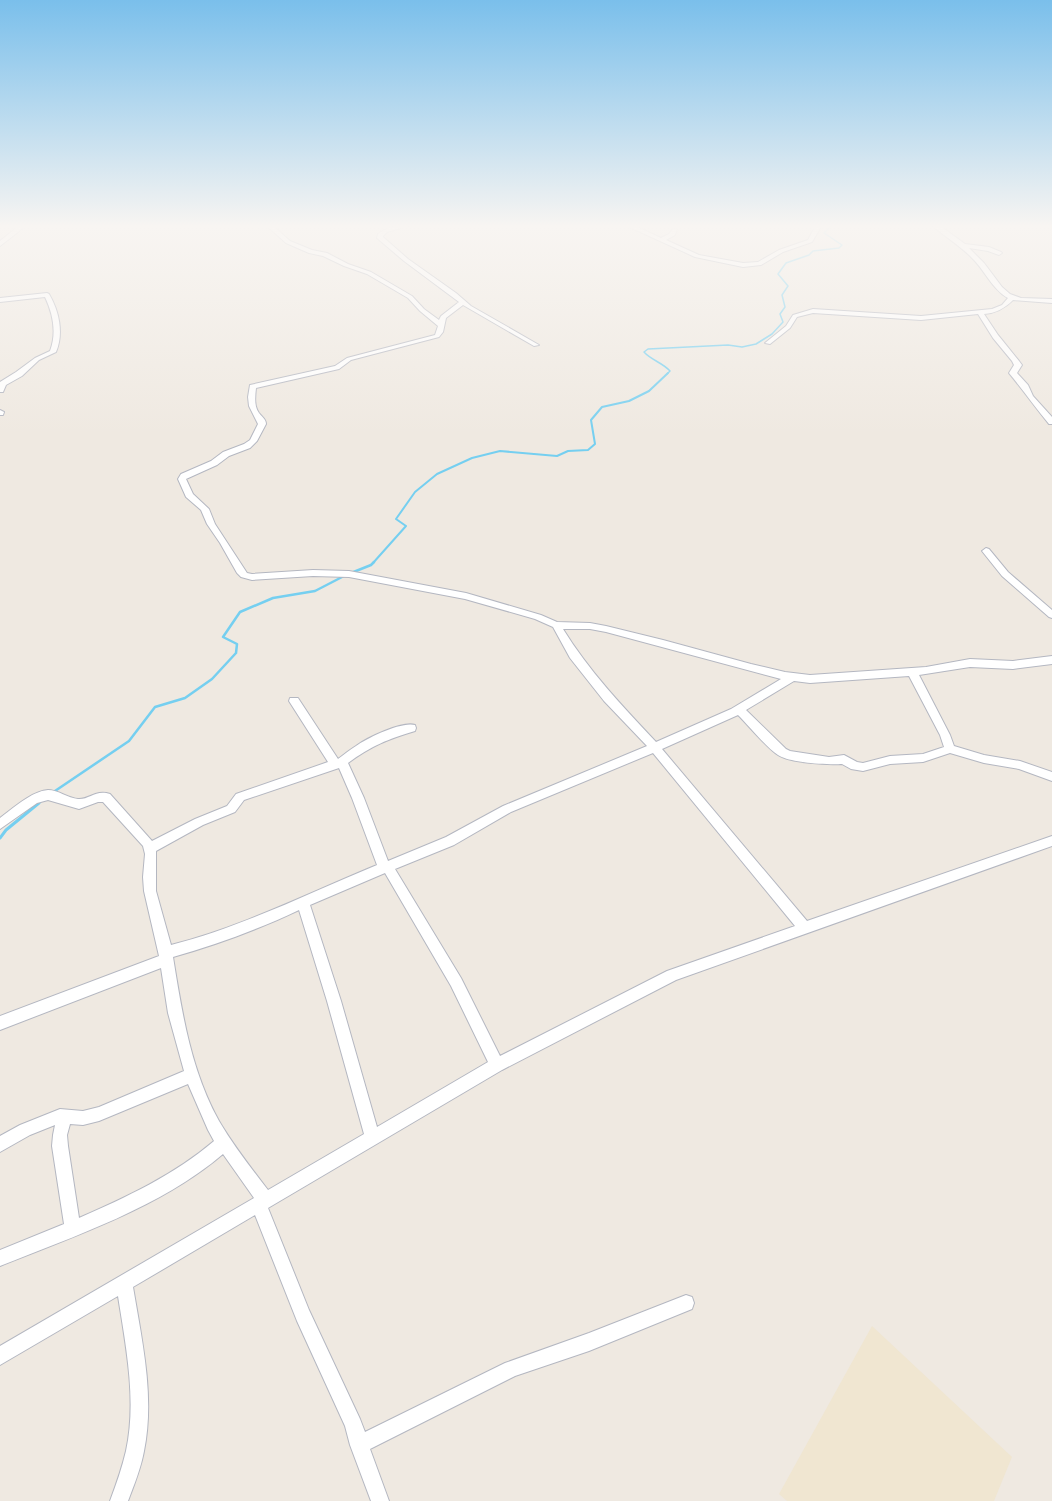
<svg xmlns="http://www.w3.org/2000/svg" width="1052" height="1501" viewBox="0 0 1052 1501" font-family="'DejaVu Sans',sans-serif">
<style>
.education{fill:#f0e6d1}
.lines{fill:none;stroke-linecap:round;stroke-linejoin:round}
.stream-far3{stroke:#75cff0;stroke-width:1.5}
.stream-far2{stroke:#75cff0;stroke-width:2}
.stream-far1{stroke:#75cff0;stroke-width:2.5}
.stream{stroke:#75cff0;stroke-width:3}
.minor-casing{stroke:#b4b7c1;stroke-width:2}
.minor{fill:#fff;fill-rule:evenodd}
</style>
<rect width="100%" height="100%" fill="#efe9e1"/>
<path class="education" d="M 872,1326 L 1012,1457 L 994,1501 L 787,1501 L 779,1494 Z"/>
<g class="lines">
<path class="stream-far3" d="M 667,374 L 670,371 C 663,363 651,360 644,352 L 648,349 L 728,345 L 742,347 L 756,344 L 772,334 L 783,322 L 780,314 L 785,307 L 782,295 L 788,286 L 778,274 L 786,263 L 809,255 L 813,251 L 839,248 L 842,245 L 824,233 L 832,225"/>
<path class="stream-far2" d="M 373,563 L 406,526 L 396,519 L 415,492 L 437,474 L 472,458 L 500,451 L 557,456 L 568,451 L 588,450 L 595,444 L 591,420 L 602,407 L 629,401 L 649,391 L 668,373"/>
<path class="stream-far1" d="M 351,573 L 371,565 L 374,562
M 52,793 L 129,741 L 155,707 L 185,698 L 212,679 L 236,653 L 237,644 L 223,637 L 240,612 L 273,598 L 315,591 L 344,576
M 37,804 L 41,801"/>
<path class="stream" d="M 0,838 L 6,830 L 39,803"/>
<g class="minor-casing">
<path id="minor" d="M 20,225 L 27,225 L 0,246 L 0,241 Z
M 266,225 L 272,225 L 290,241 L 312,250 L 327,253 L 348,264 L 371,272 L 412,296 L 424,309 L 439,320 L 441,316 L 459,302 L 404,261 L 377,238 L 378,234 C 387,227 399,225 411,225 L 387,232 L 383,236 L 383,237 L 408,259 L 456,293 L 471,306 L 539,345 L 534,346 L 463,305 L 446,318 L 443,332 L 439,337 L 351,360 L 339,369 L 256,388 C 255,397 254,406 259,413 C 262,417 266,419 266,424 L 257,441 L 250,448 L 229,456 L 217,465 L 186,479 L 193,494 L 209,509 L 215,524 L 247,573 L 252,574 L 313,570 L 349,571 L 466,593 L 541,615 L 557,622 L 590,623 L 606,626 L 663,640 L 751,664 L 785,672 L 810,675 L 926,667 L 970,659 L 1013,661 L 1052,656 L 1052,664 L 1013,669 L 970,667 L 919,675 L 950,735 L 954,746 L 984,755 L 1020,761 L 1052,772 L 1052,781 L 1019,769 L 984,763 L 950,753 L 923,762 L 890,764 L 863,771 L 851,769 L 842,764 C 828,765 790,763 778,755 C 766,747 749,726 738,715 L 662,749 L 807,921 L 1052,836 L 1052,846 L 676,980 L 502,1070 L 268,1208 L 309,1310 L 360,1419 L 365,1432 L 505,1363 L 589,1333 L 686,1295 L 692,1297 L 694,1303 L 692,1309 L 589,1351 L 515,1376 L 370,1449 L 389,1501 L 371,1501 L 350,1445 L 345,1426 L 297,1321 L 255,1215 L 133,1287 C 142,1341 155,1397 144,1451 C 141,1468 134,1485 128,1501 L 110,1501 C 116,1485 122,1468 126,1451 C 137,1401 126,1347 118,1296 L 0,1365 L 0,1346 L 254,1198 L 223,1154 C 161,1207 75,1236 0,1266 L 0,1250 L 64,1224 L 52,1146 L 53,1135 L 55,1125 L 30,1135 L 0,1152 L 0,1136 L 20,1125 L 60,1109 L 83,1111 L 99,1107 L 184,1071 L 168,1013 L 161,968 L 0,1030 L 0,1016 L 159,956 L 144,891 L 143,877 L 145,854 L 143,846 L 103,802 L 98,802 L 79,809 L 48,800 L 37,803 L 0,829 L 0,818 C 12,809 32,791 48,790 C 58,790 68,798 78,799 C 89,800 96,789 110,794 L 152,841 L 195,819 L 227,806 L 236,794 L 328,762 L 289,701 L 290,698 L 298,698 L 338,759 C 344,755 349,750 356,746 C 367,738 402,721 415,725 L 416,728 L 415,731 C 388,739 371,746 348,763 L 364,798 L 388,861 L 446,837 L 503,806 L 647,746 L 604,701 L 570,658 L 553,627 L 535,619 L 465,599 L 349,577 L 313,576 L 252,580 L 241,577 L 237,573 L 220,543 L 207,524 L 201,510 L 186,497 L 178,479 L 181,474 L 211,461 L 223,452 L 244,444 L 250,440 L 258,424 L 249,406 L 248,397 L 250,385 L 335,366 L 347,358 L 435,335 L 438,326 L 420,311 L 408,298 L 367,274 L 344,266 L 323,256 L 309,253 L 286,243 ZM 563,629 L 590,629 L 606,632 L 781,679 L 731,709 L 656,742 C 622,706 589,671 563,629 ZM 909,676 L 940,735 L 944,747 L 923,754 L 890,756 L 863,763 L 857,762 L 844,755 L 829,757 L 790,751 L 786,749 L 746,710 L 794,681 L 810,683 ZM 653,753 L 795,926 L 667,971 L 500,1056 L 461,978 L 395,869 L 454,845 L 511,812 ZM 339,768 L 352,798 L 377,865 C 309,893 242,927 171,945 L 156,891 L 156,851 L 203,825 L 235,812 L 244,800 ZM 385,873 L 451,986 L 488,1062 L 377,1127 L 341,1001 L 310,905 ZM 299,910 L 327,1001 L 364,1134 L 268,1190 C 251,1168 233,1145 219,1121 C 191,1071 182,1013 173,957 C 216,945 259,929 299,910 ZM 188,1084 L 208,1130 L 214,1141 C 174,1175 127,1197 79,1218 L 68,1146 L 67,1135 L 70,1124 L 83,1125 L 99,1121 Z
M 625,225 L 633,225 L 661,238 L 669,234 L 673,229 L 677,229 L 675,235 L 666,240 L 699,255 L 743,263 L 758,262 L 779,250 L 808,240 L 816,225 L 822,225 L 812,242 L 783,252 L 761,265 L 743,267 L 695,257 Z
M 932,225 L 939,225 L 965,244 L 989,247 L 1001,252 L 1002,253 L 999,255 L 988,251 L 969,248 L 984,263 L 1002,287 L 1010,294 L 1021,298 L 1052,299 L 1052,303 L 1013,300 C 1004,309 996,313 984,314 L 998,335 L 1019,361 L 1022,365 L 1017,373 L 1028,385 L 1033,396 L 1052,417 L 1052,424 L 1049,424 C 1035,407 1023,390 1009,373 L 1014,365 L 1012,361 L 993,338 L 978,314 L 921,320 L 813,313 L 797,317 L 790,328 L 770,344 L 765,343 L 786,326 L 793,315 L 813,309 L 921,316 L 992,309 L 1002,305 L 1008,298 C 993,290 985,271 973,259 C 961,246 945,237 932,225 Z
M 47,293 L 49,294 C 59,311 64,333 56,352 L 39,360 L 22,376 L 6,385 L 3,392 L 0,392 L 0,382 L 16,372 L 35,358 L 50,351 C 57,333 53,314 45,297 L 0,302 L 0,298 Z
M 0,410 L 4,412 L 3,415 L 0,415 Z
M 986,548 L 989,549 L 1008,572 L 1052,610 L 1052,618 L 1049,617 L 1002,576 L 982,551 Z"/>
</g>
<use href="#minor" class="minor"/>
</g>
<linearGradient id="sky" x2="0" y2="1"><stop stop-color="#7abfeb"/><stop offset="0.52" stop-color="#f8f5f2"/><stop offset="1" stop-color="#f8f5f2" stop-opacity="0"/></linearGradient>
<rect width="1052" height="435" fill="url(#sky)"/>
</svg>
